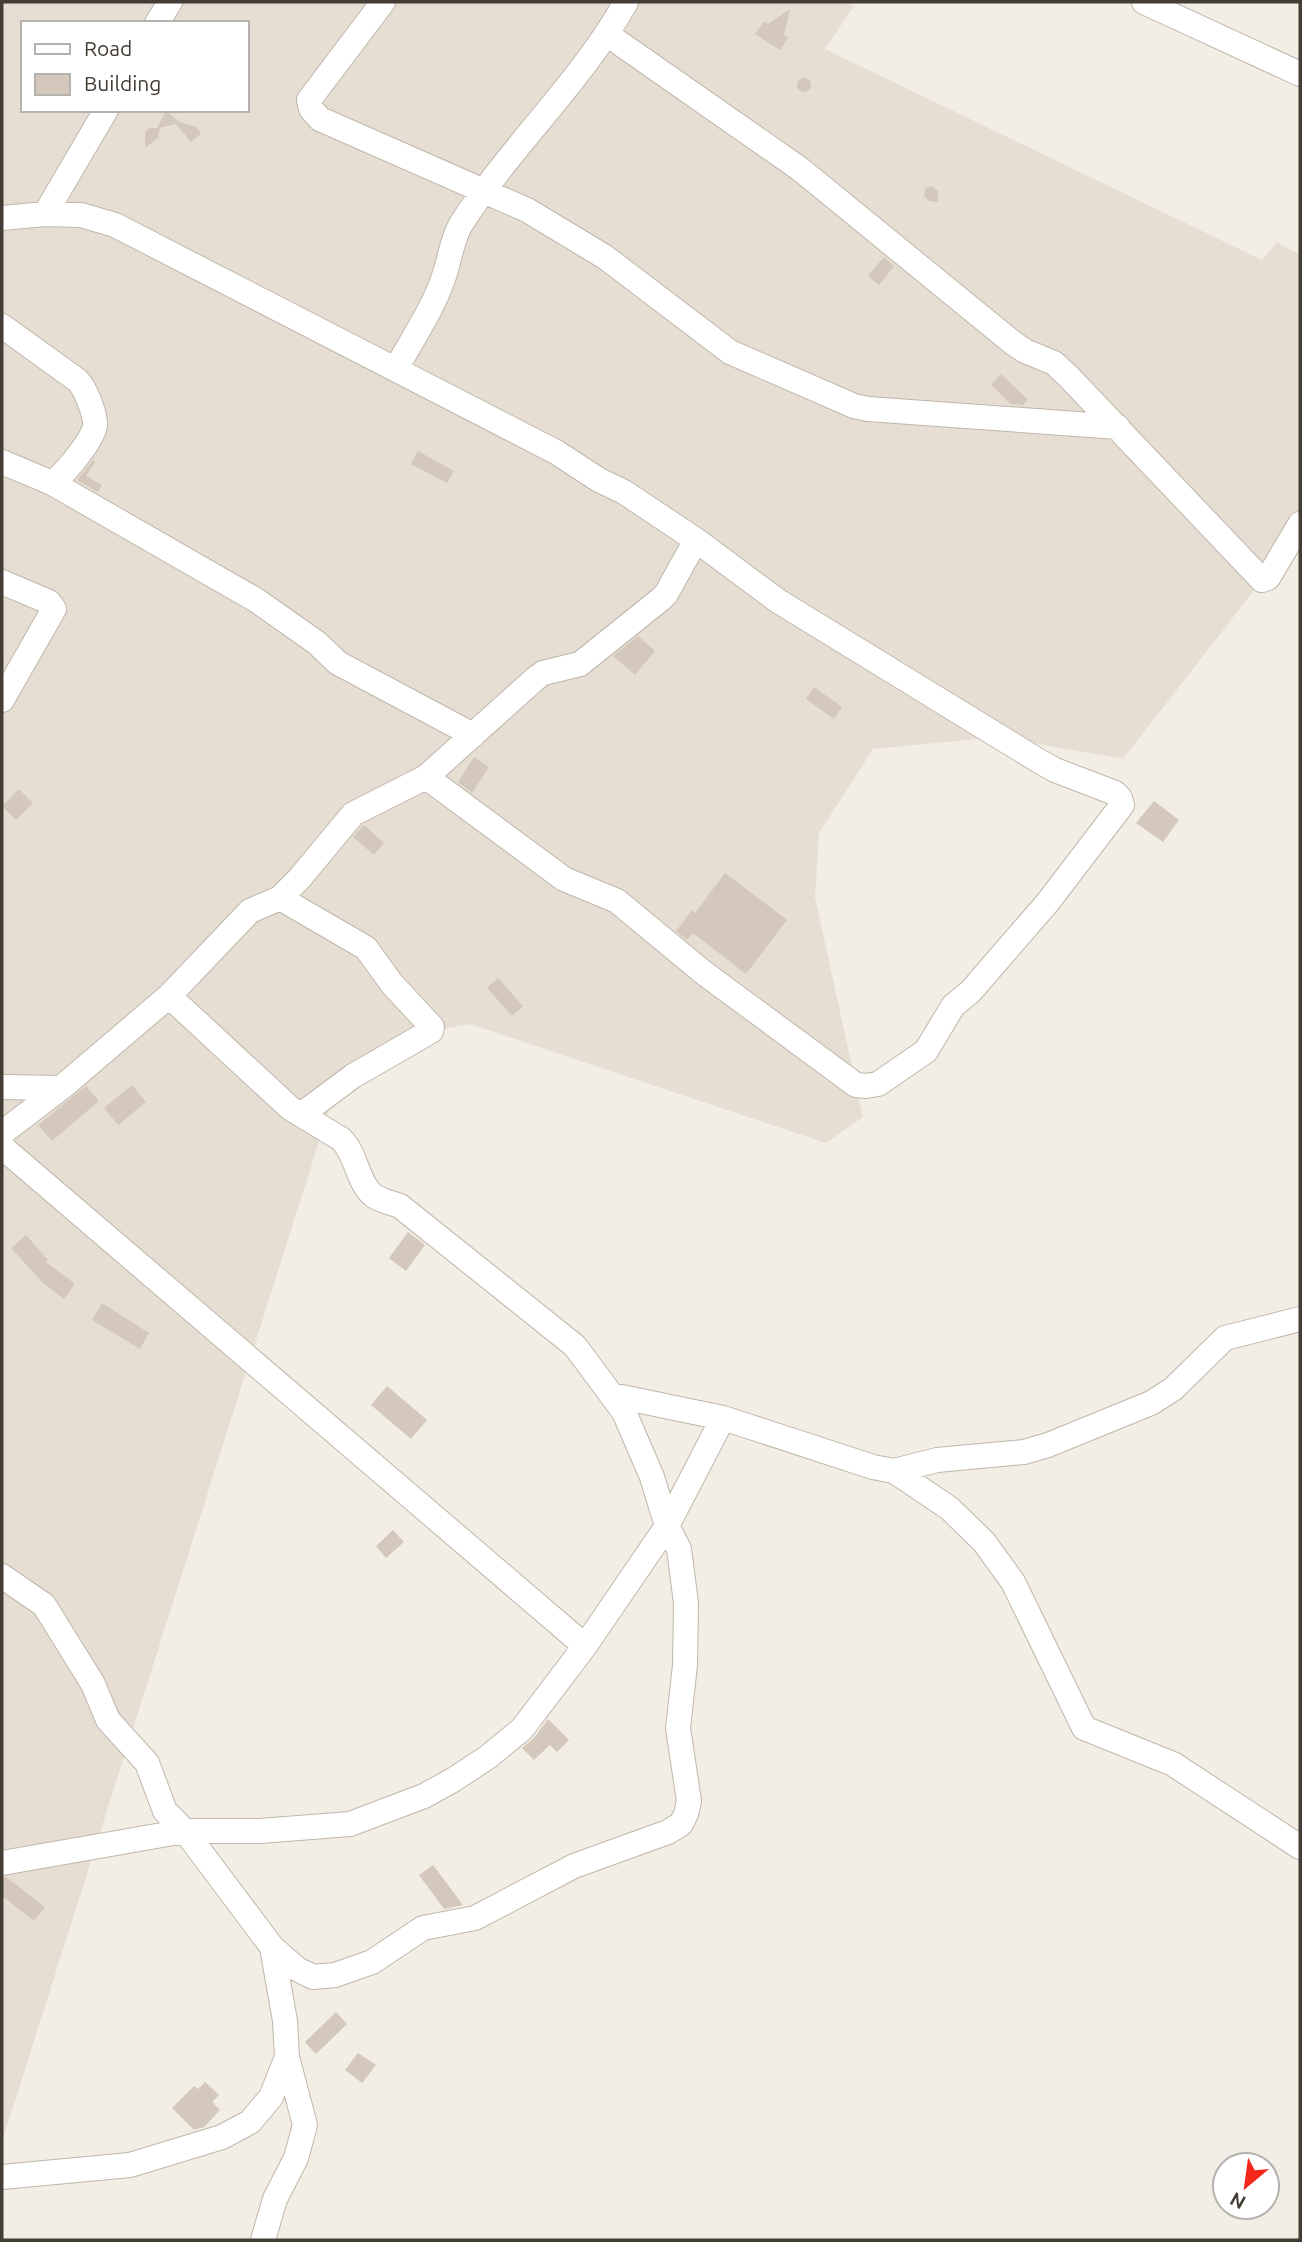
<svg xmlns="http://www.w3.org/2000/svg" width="1302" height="2242" viewBox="0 0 1302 2242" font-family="Ubuntu,sans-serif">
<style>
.residential{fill:#e6ded3;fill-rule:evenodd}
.building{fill:#d3c8bb}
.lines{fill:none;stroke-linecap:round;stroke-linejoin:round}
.minor-casing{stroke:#c0b7ab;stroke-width:26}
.minor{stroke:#fff;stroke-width:24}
</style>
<rect width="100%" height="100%" fill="#f2ede5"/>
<path class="residential" d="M 2,2 L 846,2 L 854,6 L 825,49 L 1262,260 L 1277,242 L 1300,255 L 1300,524 L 1262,580 L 1123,759 L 999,737 L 873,749 L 819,833 L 815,897 L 863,1117 L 826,1143 L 470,1024 L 431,1031 L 336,1088 L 2,2142 ZM 23,23 L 247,23 L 247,110 L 23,110 Z"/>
<path class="building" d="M 790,9 L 784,35 L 788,38 L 780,50 L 755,34 L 764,21 L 768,24 Z
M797 85a7 7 0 1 1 14 0a7 7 0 1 1-14 0Z
M 166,111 L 179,122 L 196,127 L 201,134 L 191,142 L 176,124 L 160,128 L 158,138 L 145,148 L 145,132 L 149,128 L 157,128 Z
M 932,186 L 938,191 L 938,202 L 929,201 L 924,196 L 925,189 Z
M 884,257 L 894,266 L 879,285 L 868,276 Z
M 1001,374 L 1028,400 L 1023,405 L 1011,404 L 991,385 Z
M 418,451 L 454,471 L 447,483 L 411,464 Z
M 93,460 L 95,462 L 86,476 L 102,485 L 98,492 L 77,480 Z
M 638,636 L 655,651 L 635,675 L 613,656 Z
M 814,687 L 842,707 L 834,719 L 806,699 Z
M 474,757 L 489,767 L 472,793 L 458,782 Z
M 19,789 L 33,803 L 16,820 L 2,806 Z
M 1154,801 L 1179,820 L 1163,842 L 1136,823 Z
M 364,825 L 384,843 L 374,855 L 353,837 Z
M 725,873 L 787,920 L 746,974 L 693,933 L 687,940 L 676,931 L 692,910 L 695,913 Z
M 498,978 L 523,1006 L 512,1016 L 487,988 Z
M 132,1085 L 146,1102 L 118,1125 L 104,1108 Z
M 86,1086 L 99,1101 L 52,1141 L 38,1125 Z
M 408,1232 L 425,1245 L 406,1271 L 389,1258 Z
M 26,1235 L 48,1260 L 46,1262 L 75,1284 L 64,1299 L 43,1283 L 11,1248 Z
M 102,1303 L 149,1333 L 140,1349 L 92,1320 Z
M 387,1386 L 427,1420 L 411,1439 L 371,1405 Z
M 393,1530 L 404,1542 L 386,1558 L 376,1546 Z
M 548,1719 L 569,1740 L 557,1752 L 550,1745 L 534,1760 L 522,1748 L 534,1738 Z
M 433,1865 L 463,1905 L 444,1909 L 419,1875 Z
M 2,1877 L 6,1877 L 45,1907 L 34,1921 L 2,1896 Z
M 336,2012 L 347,2024 L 316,2054 L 305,2042 Z
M 358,2053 L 376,2065 L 362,2083 L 345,2070 Z
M 205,2082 L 219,2095 L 212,2102 L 220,2110 L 204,2127 L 194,2130 L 172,2108 L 194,2086 L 198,2089 Z"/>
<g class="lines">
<g class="minor-casing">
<path id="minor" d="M 383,2 L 309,100 L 311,109 L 320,119 L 527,210 L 605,257 L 730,352 L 854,406 L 868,409 L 1118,427
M 1144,2 L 1300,74
M 157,23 L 170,2
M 608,35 L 800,169 L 1013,343 L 1025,351 L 1054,363 L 1068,376 L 1262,580 L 1268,578 L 1300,524
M 45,214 L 106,110
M 2,218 L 45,214 L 81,215 L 115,225 L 556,452 L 599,480 L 624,492 L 696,540 L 778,601 L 1039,761 L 1055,770 L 1115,793 L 1120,798 L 1122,805 L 1048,902 L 971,991 L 953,1006 L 926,1051 L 878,1084 L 866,1086 L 856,1085 L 704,973 L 617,901 L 564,879 L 426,777
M 2,326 L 77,380 C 85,387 96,415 95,426 C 92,441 64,475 52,483
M 396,369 C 411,341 433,309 443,279 C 450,261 451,241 461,224 C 511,146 581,82 626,2
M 2,462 L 52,483 L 256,600 L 317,643 L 338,663 L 473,735
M 2,582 L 49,602 L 54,609 L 2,700
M 280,898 L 366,948 L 392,984 L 432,1027 L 431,1031 L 353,1076 L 302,1114
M 169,996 L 290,1108 L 341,1139 C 357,1154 357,1183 374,1196 C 382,1201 392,1203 400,1206 L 575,1346 L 624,1412 L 652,1477 L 667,1526 L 679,1549 L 686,1603 L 685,1665 L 678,1728 L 689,1801 L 686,1814 L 681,1824 L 668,1832 L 574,1866 L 475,1918 L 423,1928 L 372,1962 L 335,1975 L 313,1977 L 297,1969 L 272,1947
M 2,1087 L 61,1088
M 2,1133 L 61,1088 L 169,996 L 250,911 L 280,898 L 299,879 L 353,814 L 426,777 L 535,679 L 543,673 L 580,664 L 661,599 L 666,594 L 696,540
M 2,1147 L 585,1646
M 612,1395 L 723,1418 L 873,1467 L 894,1471 L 949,1508 L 984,1542 L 1013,1582 L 1084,1728 L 1173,1764 L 1300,1847
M 894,1471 L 937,1460 L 1024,1452 L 1048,1445 L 1151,1403 L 1173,1389 L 1225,1338 L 1300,1319
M 2,1576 L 44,1605 L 93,1684 L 108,1720 L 147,1763 L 165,1811 L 185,1831 L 272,1947 L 285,2021 L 287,2057 L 305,2125 L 296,2158 L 275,2199 L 263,2240
M 2,1863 L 185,1831 L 260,1831 L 350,1824 L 424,1796 L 453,1780 L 488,1757 L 522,1729 L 585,1646 L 667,1526 L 723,1418
M 2,2177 L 130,2165 L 222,2137 L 250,2122 L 271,2097 L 287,2057"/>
</g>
<use href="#minor" class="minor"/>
</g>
<rect width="1302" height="2242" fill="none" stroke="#443d35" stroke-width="7"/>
<rect x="21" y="21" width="228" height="91" fill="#ffffff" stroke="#b4b1ae" stroke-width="2"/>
<rect x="35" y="44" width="35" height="10" fill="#ffffff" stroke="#b4b1ae" stroke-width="2"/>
<text x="84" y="56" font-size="21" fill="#443d35">Road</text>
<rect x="35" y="74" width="35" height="21" fill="#d3c8bb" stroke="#b4b1ae" stroke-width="2"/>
<text x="84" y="91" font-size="21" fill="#443d35">Building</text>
<g transform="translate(1246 2186) rotate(209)"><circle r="33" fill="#ffffff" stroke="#b4b1ae" stroke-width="2"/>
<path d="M0-5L12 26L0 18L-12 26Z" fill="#f5271a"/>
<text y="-10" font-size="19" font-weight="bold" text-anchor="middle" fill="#443d35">N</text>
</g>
</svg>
